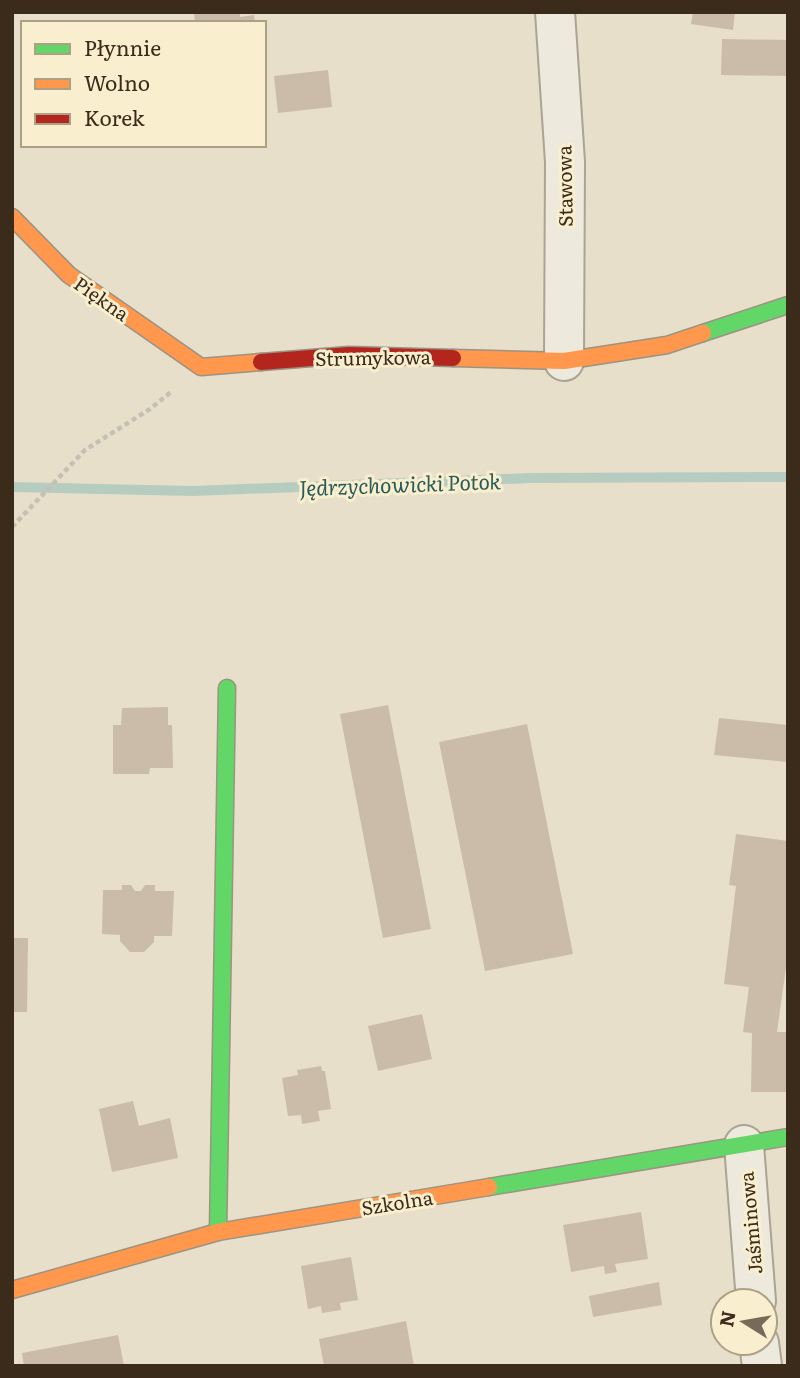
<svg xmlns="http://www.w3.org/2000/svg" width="800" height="1378" viewBox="0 0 800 1378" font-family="Literata,serif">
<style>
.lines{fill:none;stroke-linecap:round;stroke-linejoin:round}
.stream{stroke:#b7ccc0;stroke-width:10}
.building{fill:#cbbcaa}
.street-casing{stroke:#aba394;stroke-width:42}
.fast-casing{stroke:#9b9384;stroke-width:19}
.slow-casing{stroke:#9b9384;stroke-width:19}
.jam-casing{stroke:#9b9384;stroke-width:19}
.path{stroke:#c6c0b4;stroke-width:4.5;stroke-dasharray:5 3.5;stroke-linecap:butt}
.street{stroke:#eee9dd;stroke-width:38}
.fast{stroke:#63d668;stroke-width:16}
.slow{stroke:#ff974d;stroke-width:16}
.jam{stroke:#b3261e;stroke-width:16}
.labels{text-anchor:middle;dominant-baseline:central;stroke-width:6;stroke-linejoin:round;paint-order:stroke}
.street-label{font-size:19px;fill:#3b2b1b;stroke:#f9eece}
.water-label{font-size:21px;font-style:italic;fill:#285c5a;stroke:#f9eece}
</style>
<rect width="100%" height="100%" fill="#e7dfca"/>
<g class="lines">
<path class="stream" d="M 12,487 L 193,491 L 531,478 L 788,477"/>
</g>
<path class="building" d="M 240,12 L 240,17 L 254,15 L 255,23 L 195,23 L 194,13 Z
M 693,12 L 735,12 L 733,30 L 691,24 Z
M 722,39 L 788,40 L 788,76 L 721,75 Z
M 328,70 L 332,107 L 278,113 L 274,76 Z
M 388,705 L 431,929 L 383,938 L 340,714 Z
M 168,707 L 168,725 L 172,725 L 173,768 L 150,768 L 149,774 L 113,774 L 113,725 L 121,725 L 122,708 Z
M 719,718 L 788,725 L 788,762 L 714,755 Z
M 527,724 L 573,954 L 485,971 L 439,742 Z
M 736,834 L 788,841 L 788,953 L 777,1032 L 788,1032 L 788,1092 L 751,1092 L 752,1033 L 743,1032 L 749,987 L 724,984 L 736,886 L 729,885 Z
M 122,885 L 131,885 L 135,891 L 141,891 L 145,885 L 155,885 L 155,891 L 174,891 L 172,936 L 154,936 L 154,942 L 144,952 L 130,952 L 120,941 L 120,935 L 102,934 L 103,890 L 122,890 Z
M 12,938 L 28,938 L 27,1012 L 12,1012 Z
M 422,1014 L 432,1059 L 378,1071 L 368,1026 Z
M 321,1066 L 322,1071 L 325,1071 L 331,1109 L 318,1111 L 320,1121 L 302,1124 L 301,1115 L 288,1116 L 282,1078 L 298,1075 L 297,1070 Z
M 133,1101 L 139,1126 L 170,1118 L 178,1158 L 112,1172 L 99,1109 Z
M 641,1212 L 648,1259 L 615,1264 L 617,1272 L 605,1274 L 604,1266 L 571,1272 L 563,1225 Z
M 351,1257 L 358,1300 L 340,1303 L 341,1310 L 322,1313 L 321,1306 L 308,1309 L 301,1266 Z
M 659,1282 L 662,1305 L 593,1317 L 589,1296 Z
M 406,1321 L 414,1366 L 324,1366 L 319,1339 Z
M 118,1335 L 124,1366 L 24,1366 L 22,1353 Z"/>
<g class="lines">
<g class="street-casing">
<path id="street" d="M 555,12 L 565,162 L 564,361
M 744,1145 L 756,1301
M 759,1343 L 762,1366"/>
</g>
<g class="fast-casing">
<path id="fast" d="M 703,333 L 788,305
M 489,1187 L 788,1137
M 218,1232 L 227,688"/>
</g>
<g class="slow-casing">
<path id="slow" d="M 12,217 L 69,275 L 201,367 L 261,362
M 453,358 L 564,361 L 667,345 L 703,333
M 12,1290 L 218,1232 L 489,1187"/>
</g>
<g class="jam-casing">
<path id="jam" d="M 261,362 L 349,355 L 453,358"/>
</g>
<path class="path" d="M 12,527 L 85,450 L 150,409 L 171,392"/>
<use href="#street" class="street"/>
<use href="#fast" class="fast"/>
<use href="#slow" class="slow"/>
<use href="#jam" class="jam"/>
</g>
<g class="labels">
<g class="street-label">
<text transform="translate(564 186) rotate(-91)">Stawowa</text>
<text transform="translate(102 298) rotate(35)">Piękna</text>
<text transform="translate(373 357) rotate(-1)">Strumykowa</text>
<text transform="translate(397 1202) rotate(-9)">Szkolna</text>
<text transform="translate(750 1223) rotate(-95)">Jaśminowa</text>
</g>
<g class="water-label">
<text transform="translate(400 483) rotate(-2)">Jędrzychowicki Potok</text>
</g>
</g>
<rect width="800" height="1378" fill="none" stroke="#3b2b1b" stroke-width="28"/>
<rect x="21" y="21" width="245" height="126" fill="#f9eece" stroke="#ada086" stroke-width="2"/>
<rect x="35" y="44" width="35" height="10" fill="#63d668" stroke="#ada086" stroke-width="2"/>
<text x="84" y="56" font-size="21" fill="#3b2b1b">Płynnie</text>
<rect x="35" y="79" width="35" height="10" fill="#ff974d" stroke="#ada086" stroke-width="2"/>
<text x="84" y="91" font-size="21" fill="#3b2b1b">Wolno</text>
<rect x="35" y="114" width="35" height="10" fill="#b3261e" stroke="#ada086" stroke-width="2"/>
<text x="84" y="126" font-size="21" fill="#3b2b1b">Korek</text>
<g transform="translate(744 1322) rotate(281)"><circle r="33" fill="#f9eece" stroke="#ada086" stroke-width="2"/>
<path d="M0-5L12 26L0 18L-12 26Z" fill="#776a58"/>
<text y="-10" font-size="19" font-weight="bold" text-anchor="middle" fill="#3b2b1b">N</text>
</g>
</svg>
